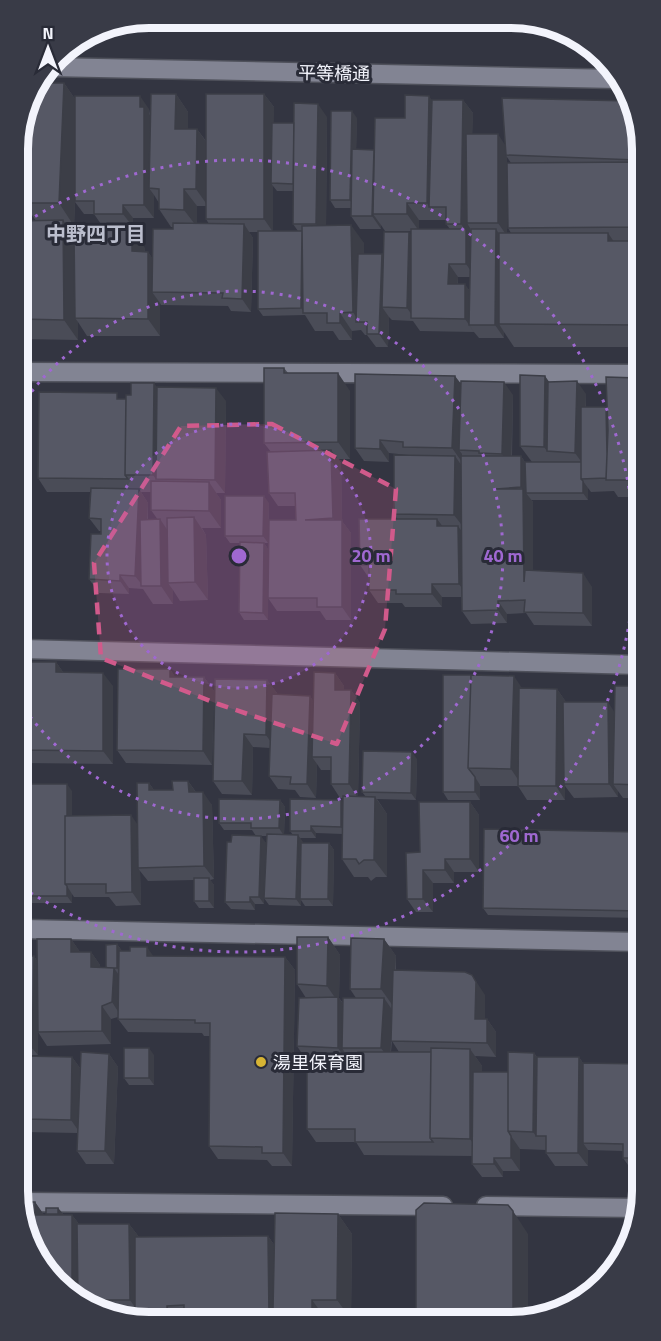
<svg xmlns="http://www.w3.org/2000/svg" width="661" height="1341" viewBox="0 0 661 1341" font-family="'Titillium Web','Noto Sans JP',sans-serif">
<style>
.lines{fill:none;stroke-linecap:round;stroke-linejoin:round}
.minor-casing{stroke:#4f515b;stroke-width:21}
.minor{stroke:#828493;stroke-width:18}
.wall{fill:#4a4c57;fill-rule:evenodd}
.shaded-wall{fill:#3c3e47}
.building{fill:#565865;stroke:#3c3e47;stroke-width:1.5}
.marked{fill:#d15a8b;fill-opacity:0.2;stroke:#d15a8b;stroke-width:4.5;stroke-dasharray:12 8;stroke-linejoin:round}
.ring{fill:none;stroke:#9f68d1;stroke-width:3;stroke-dasharray:3 6}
.poi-dot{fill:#d7b434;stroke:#292b37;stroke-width:2}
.labels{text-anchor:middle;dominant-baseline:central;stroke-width:6;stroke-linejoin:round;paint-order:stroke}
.street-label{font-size:18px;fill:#f3f4fc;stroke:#292b37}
.poi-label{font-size:18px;fill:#f3f4fc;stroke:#292b37;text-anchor:start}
.neighbourhood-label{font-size:20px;font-weight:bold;fill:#bbbecd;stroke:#292b37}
.rim{fill:none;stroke:#f3f4fc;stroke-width:8}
.centre{fill:#9f68d1;stroke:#292b37;stroke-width:3}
.ring-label{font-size:18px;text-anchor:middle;font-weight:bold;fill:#9f68d1;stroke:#292b37;stroke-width:6;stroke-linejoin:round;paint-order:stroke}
</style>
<rect width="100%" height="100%" fill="#333541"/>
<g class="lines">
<g class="minor-casing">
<path id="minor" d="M 50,67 L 617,79
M 20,372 L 638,374
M 22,649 L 639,665
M 23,929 L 641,942
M 25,1202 L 443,1206
M 486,1206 L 640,1208"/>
</g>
<use href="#minor" class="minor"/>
</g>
<path class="wall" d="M 156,18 L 343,19 L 343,32 L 305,30 L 302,26 L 302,31 L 277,31 L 273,26 L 273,29 L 244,29 L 240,23 L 240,28 L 214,27 L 210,22 L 210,28 L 162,27 Z
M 350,19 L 441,20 L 441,30 L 356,28 Z
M 134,21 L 134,24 L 120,24 Z
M 64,83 L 75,99 L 149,109 L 150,115 L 176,94 L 188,112 L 188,129 L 197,129 L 206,141 L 264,94 L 274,107 L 273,123 L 294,123 L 327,117 L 326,226 L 364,243 L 364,254 L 383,257 L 409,232 L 411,236 L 411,231 L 385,231 L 381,225 L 381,229 L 360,229 L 351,216 L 351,208 L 335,208 L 330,200 L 357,118 L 356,149 L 374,150 L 405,118 L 432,100 L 463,100 L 473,113 L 472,134 L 505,145 L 636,110 L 638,347 L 514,347 L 504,332 L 504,338 L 479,338 L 474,332 L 420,331 L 413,321 L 392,320 L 389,317 L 388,347 L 376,347 L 367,335 L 365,335 L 361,330 L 352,331 L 352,340 L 339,340 L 333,331 L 315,331 L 305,315 L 263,316 L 258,309 L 258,232 L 249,232 L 253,238 L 251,312 L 231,311 L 228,306 L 161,305 L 160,303 L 160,336 L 87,336 L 78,322 L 78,340 L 20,339 L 20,221 L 36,221 L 24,203 L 24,197 L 19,197 L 19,133 ZM 507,157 L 511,163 L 507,163 ZM 507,182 L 508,228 L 511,233 L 507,233 ZM 273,186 L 277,191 L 293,191 L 293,224 L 298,231 L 273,231 ZM 154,195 L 159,203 L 159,209 L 171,227 L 173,227 L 173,229 L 152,258 L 148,252 L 145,251 L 145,248 L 74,236 L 67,226 L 74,226 L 75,202 L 84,214 L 94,214 L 103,227 L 133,227 L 133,218 L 154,218 ZM 197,206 L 206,206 L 206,219 L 209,224 L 197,223 ZM 419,220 L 446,220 L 446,224 L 450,229 L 419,229 ZM 458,277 L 470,277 L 470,290 L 458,284 Z
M 284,368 L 288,373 L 350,391 L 350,459 L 338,459 L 341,463 L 342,521 L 351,533 L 351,620 L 326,620 L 320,611 L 277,611 L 268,598 L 268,620 L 244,620 L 239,612 L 240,543 L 230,543 L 225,536 L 269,503 L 268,543 L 262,543 L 264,543 L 268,549 L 296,520 L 295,506 L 278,506 L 269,493 L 271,452 L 264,443 Z
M 638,378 L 638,497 L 618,497 L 614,491 L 591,492 L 588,488 L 588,500 L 531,500 L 533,502 L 533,570 L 592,587 L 592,626 L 534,625 L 526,613 L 507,614 L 507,623 L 471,624 L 462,611 L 461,597 L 442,597 L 442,607 L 405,607 L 402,603 L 378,603 L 369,590 L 369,578 L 360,565 L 397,519 L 394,514 L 408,455 L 389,453 L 389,462 L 364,461 L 355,448 L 461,384 L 513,395 L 512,456 L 521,456 L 525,462 L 532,462 L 520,446 L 549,382 L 586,394 L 586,407 L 606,407 L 607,409 Z
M 157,387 L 226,401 L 225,493 L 216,493 L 221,500 L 221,528 L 202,528 L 206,535 L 208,600 L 180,601 L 173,590 L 173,604 L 153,604 L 143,589 L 129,588 L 129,594 L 99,593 L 89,579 L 101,531 L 99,531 L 89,518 L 90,492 L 47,492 L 38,478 L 121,399 L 126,399 L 131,395 ZM 141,492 L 151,492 L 151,510 L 158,520 L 148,520 L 148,503 Z
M 22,662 L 56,662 L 63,672 L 113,686 L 113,764 L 24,763 L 22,761 Z
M 170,669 L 175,677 L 204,677 L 214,691 L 212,765 L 126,763 L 117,750 Z
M 335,673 L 344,686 L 344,690 L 351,690 L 360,703 L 358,797 L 366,797 L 362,792 L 417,759 L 416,800 L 377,799 L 387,814 L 387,877 L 376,877 L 371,881 L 368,877 L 354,877 L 342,859 L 342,834 L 316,833 L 316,838 L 300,838 L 303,843 L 329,843 L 334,850 L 333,906 L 305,906 L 301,900 L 301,906 L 269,905 L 264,898 L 267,836 L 258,836 L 266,843 L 264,904 L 255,904 L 255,910 L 231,909 L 225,902 L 231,842 L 256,836 L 252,830 L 224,830 L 219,823 L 280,800 L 285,807 L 284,835 L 293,835 L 290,831 L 343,802 L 343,798 L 340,798 L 331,784 L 331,770 L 321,770 L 317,764 L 316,798 L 300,797 L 295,790 L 278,789 L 269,776 L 270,748 L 253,747 L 252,795 L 222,794 L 213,781 L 267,680 L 277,693 L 277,694 L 310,696 L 313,701 Z
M 640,686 L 640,798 L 623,798 L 618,791 L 618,797 L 574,798 L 565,786 L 565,800 L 527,800 L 518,786 L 480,786 L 480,785 L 480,800 L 448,800 L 443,792 L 522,688 L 557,689 L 566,702 L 615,712 Z
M 188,781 L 196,792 L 212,805 L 214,879 L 210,880 L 214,885 L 214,908 L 199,908 L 194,901 L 194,880 L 148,881 L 140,871 L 141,905 L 116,906 L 109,897 L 74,897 L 72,894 L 72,903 L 23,903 L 22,784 L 72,791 L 72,816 L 138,825 L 149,783 L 154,790 L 173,790 Z
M 470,802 L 479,815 L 479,872 L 454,872 L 454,883 L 433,883 L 433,912 L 416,912 L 407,899 L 420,852 Z
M 640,832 L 641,918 L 488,915 L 483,908 Z
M 328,937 L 340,955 L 339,998 L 343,1003 L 356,998 L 350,989 L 384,939 L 396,956 L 396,970 L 485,995 L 485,1019 L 487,1019 L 496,1032 L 496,1057 L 475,1056 L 482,1066 L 482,1072 L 508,1072 L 534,1053 L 537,1057 L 579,1057 L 583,1063 L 642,1064 L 642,1165 L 628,1165 L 623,1158 L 623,1151 L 588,1150 L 588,1166 L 555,1166 L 546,1153 L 546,1150 L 520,1149 L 520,1171 L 503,1171 L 503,1177 L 482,1177 L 472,1164 L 472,1156 L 364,1155 L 356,1142 L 316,1142 L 307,1129 L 307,1060 L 306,1060 L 297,1046 L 306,998 L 297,984 ZM 392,1041 L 399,1052 L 391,1052 Z
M 71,939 L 80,952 L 91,952 L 100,965 L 100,967 L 106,968 L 117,944 L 122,951 L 153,956 L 285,957 L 295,970 L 292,1166 L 272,1166 L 267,1160 L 218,1159 L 209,1146 L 210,1036 L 204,1036 L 202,1033 L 128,1032 L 118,1019 L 118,1017 L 111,1019 L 111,1044 L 47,1046 L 38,1032 L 38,1055 L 24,1055 L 23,956 L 34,956 L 37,961 Z
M 109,1054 L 118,1067 L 114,1164 L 86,1164 L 77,1151 L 77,1133 L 24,1132 L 24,1056 L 72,1057 L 80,1068 Z
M 154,1055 L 154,1085 L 129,1085 L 124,1078 Z
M 35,1202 L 44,1215 L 47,1215 L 58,1208 L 64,1215 L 72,1215 L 79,1224 L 129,1224 L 139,1237 L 268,1236 L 275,1246 L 338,1214 L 352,1234 L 351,1319 L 280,1320 L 278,1316 L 278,1320 L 187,1321 L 185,1319 L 176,1319 L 176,1321 L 139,1322 L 136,1317 L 122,1318 L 63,1291 Z
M 528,1234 L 528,1316 L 422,1318 L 416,1309 Z"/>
<path class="shaded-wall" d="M 203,18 L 207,18 L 210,22 L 210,28 Z
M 233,19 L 237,19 L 240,23 L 240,28 Z
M 266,19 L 273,19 L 271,24 L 273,26 L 273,29 Z
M 297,19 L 302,26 L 302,31 L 297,24 Z
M 334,19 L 343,19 L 343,32 Z
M 434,20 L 441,20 L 441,30 Z
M 64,83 L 79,105 L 74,226 L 59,203 Z
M 176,94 L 188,112 L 188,146 L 175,129 Z
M 264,94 L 274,107 L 273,184 L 271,183 L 273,186 L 273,232 L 264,219 Z
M 140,96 L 149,109 L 149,114 L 154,120 L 149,188 L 154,195 L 154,218 L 144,205 Z
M 429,96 L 441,113 L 429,207 L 427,203 Z
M 463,100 L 473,113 L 470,223 L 467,223 L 470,228 L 470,236 L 475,277 L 466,264 L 466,231 L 461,224 Z
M 318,104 L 327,117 L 326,238 L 316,224 Z
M 352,111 L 357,118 L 355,208 L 350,200 Z
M 197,129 L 209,146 L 208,206 L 196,189 Z
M 498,134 L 507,148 L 506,155 L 507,157 L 507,236 L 498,223 Z
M 374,150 L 373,214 L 381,225 L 381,229 L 372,216 Z
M 184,189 L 197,206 L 197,227 L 184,210 Z
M 407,203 L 419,220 L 419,231 L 407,214 Z
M 123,205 L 133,218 L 133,227 L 123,214 Z
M 63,220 L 77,240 L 75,318 L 78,322 L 78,340 L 64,320 Z
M 244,224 L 253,238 L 251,312 L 242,299 Z
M 351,225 L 364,243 L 365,322 L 359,322 L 353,312 Z
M 496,229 L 505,243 L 499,324 L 504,332 L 504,338 L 495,325 Z
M 132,230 L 145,248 L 144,268 L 132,251 Z
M 302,231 L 305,313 L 301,308 Z
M 409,232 L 418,246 L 414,318 L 407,308 Z
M 608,233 L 623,255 L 608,241 Z
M 148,252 L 160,269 L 152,292 L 160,303 L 160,336 L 148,319 Z
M 382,254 L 391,268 L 382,307 L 389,317 L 388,347 L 379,334 Z
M 449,264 L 458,277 L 457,297 L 448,284 Z
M 465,284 L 474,297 L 469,325 L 474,332 L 465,319 Z
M 340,313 L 352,331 L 352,340 L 340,323 Z
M 338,373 L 350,391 L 350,459 L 338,442 Z
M 455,376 L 465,389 L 459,450 L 462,454 L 462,462 L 452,448 Z
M 545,376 L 557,393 L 547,451 L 544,447 Z
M 577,381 L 586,394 L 584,464 L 583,464 L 575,453 Z
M 504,382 L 513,395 L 511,467 L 502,454 Z
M 154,383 L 166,400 L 156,479 L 153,475 Z
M 216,388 L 226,401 L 225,493 L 215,480 Z
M 606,407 L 615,420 L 608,478 Z
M 380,440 L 389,453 L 389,462 L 380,449 Z
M 331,450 L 341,463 L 342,521 L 351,533 L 351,620 L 342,607 L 342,530 L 333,518 Z
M 455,456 L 464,469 L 464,528 L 454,515 Z
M 521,456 L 530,470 L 526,493 L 533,502 L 533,595 L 524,582 L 523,490 L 521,487 Z
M 583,481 L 588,488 L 588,500 L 583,493 Z
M 209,482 L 221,500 L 221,528 L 209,511 Z
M 139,489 L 148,503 L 145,586 L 143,586 L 135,576 Z
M 264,496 L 269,503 L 268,543 L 263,536 Z
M 194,517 L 206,535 L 208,600 L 195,582 Z
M 160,519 L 172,537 L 168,583 L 173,590 L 173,604 L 161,586 Z
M 437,519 L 447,532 L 437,526 Z
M 458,526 L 467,539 L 468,597 L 459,584 Z
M 264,543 L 269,550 L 268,620 L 263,613 Z
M 583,573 L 592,587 L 592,626 L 583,613 Z
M 120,575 L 129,588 L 129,594 L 120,581 Z
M 432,584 L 442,597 L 442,607 L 432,594 Z
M 498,601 L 507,614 L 507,623 L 498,610 Z
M 56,662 L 65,675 L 56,672 Z
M 170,669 L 179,683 L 170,677 Z
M 103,673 L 113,686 L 113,764 L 103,751 Z
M 335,673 L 344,686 L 344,703 L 335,690 Z
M 514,676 L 526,694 L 523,787 L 511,769 Z
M 204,677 L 214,691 L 212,765 L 203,751 Z
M 267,680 L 277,693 L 275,748 L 266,735 Z
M 557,689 L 566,702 L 565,800 L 556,786 Z
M 351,690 L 360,703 L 358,798 L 349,784 Z
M 310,696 L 319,709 L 312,757 L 317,764 L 316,798 L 307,784 Z
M 608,702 L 617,716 L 613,784 L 618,791 L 618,797 L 609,784 Z
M 244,734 L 253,747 L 252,795 L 242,781 Z
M 412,752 L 417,759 L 416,800 L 411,793 Z
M 475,777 L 480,785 L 480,800 L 475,792 Z
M 188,781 L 197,794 L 189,792 Z
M 149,783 L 158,796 L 149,790 Z
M 67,784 L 72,791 L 72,884 L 67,884 Z
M 203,792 L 212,805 L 214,879 L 204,866 Z
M 375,797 L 387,814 L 387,877 L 374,860 Z
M 280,800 L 285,807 L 284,836 L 279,828 Z
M 341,800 L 346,807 L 346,834 L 341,827 Z
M 470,802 L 479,815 L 479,872 L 470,859 Z
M 131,815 L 140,828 L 138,868 L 140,871 L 141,905 L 132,892 Z
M 311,826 L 316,833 L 316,838 L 311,831 Z
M 298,835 L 303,842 L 301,899 L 300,899 L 301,900 L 301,906 L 296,899 Z
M 261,836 L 266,843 L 264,904 L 259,897 Z
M 329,843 L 334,850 L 333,906 L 328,899 Z
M 445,859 L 454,872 L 454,883 L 445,870 Z
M 423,870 L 433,883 L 433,912 L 423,899 Z
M 209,878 L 214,885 L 214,908 L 209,901 Z
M 67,886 L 72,894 L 72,903 L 67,896 Z
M 250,897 L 255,904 L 255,910 L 250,902 Z
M 328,937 L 340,955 L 339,998 L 347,1010 L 342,1048 L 347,1056 L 347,1061 L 338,1048 L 338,1002 L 327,986 Z
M 71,939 L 80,952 L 71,952 Z
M 384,939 L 396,956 L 393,1006 L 381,989 Z
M 117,944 L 122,951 L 122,975 L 117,968 Z
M 147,947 L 156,960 L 147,956 Z
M 91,952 L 100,965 L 100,980 L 91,967 Z
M 34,956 L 39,964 L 38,1055 L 32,1048 Z
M 285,957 L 295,970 L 292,1166 L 283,1153 Z
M 114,968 L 123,981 L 121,1016 L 112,1002 Z
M 472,975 L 485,995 L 485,1032 L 475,1019 Z
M 384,998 L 393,1011 L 390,1061 L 381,1048 Z
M 102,1006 L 111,1019 L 111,1044 L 102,1031 Z
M 487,1019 L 496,1032 L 496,1057 L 487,1043 Z
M 149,1048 L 154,1055 L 154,1085 L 149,1078 Z
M 470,1049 L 482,1066 L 482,1156 L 470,1139 Z
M 534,1053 L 546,1071 L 536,1136 L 533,1132 Z
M 109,1054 L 118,1067 L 114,1164 L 105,1151 Z
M 72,1057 L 82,1071 L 80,1133 L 71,1120 Z
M 579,1057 L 588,1071 L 583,1143 L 588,1150 L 588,1166 L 578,1153 Z
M 511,1136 L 520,1149 L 520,1171 L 511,1158 Z
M 494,1158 L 503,1171 L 503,1177 L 494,1164 Z
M 35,1202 L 44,1215 L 35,1215 Z
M 58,1208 L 64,1215 L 64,1221 L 58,1214 Z
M 513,1211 L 528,1234 L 528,1316 L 516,1317 L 513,1312 Z
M 338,1214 L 352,1234 L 351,1319 L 337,1300 Z
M 72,1215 L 82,1228 L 81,1299 L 75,1296 L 72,1292 Z
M 129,1224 L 142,1241 L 142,1317 L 130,1300 Z
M 268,1236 L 277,1249 L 273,1310 L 278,1316 L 278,1320 L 270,1320 L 269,1317 Z
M 312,1300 L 326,1319 L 318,1319 L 312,1311 Z
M 167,1306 L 176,1319 L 176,1321 L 171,1321 L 167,1316 Z
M 209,1311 L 216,1321 L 212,1321 L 209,1317 Z"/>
<path class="building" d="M 272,19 L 297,19 L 297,24 L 271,24 Z
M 38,83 L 64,83 L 59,203 L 24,203 L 22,176 L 19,175 L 19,133 L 22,124 L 25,124 L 25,112 L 32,91 Z
M 151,94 L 176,94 L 175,129 L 197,129 L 196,189 L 184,189 L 184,210 L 159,209 L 159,189 L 149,188 Z
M 206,94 L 264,94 L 264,219 L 206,219 Z
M 405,95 L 429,96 L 427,203 L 407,203 L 407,214 L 373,214 L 375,118 L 405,118 Z
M 75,96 L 140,96 L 140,107 L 144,107 L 144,205 L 123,205 L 123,214 L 94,214 L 94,201 L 75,201 Z
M 502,98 L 630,101 L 636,111 L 636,160 L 506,155 Z
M 432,100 L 463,100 L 461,224 L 446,224 L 446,207 L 429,207 Z
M 294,103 L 318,104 L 316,224 L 293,224 Z
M 331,111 L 352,111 L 350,200 L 330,200 Z
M 272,123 L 294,123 L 293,184 L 271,183 Z
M 466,134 L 498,134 L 498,223 L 467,223 Z
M 352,149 L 374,150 L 372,216 L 351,216 Z
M 636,162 L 637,227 L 508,228 L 507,163 Z
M 63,220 L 64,320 L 20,319 L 20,221 Z
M 173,223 L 244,224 L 242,299 L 222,298 L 223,293 L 152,292 L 153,229 L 173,229 Z
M 351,225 L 353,312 L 340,313 L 340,323 L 327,323 L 327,313 L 303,313 L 302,226 Z
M 411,229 L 466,229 L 466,264 L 449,264 L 448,284 L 465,284 L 465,319 L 411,318 Z
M 471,229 L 496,229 L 495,325 L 469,325 Z
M 132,230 L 132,251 L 148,252 L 148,319 L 75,318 L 74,231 Z
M 258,231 L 302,231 L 301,308 L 258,309 Z
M 384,232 L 409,232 L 407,308 L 382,307 Z
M 499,233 L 608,233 L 608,241 L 637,241 L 637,325 L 499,324 Z
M 358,254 L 382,254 L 379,334 L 367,334 L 367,322 L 356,322 Z
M 264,368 L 284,368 L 284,373 L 338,373 L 338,442 L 264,443 Z
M 355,374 L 455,376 L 452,448 L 403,447 L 403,442 L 380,440 L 380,449 L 355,448 Z
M 520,375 L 545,376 L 544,447 L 520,446 Z
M 606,377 L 638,378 L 638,480 L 606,480 L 608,430 Z
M 461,381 L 504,382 L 502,454 L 479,453 L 479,451 L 459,450 Z
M 577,381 L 575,453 L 547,451 L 548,382 Z
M 131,383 L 154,383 L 153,475 L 125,475 L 126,395 L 131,395 Z
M 157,387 L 216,388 L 215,480 L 156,479 Z
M 39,392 L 117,393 L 117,399 L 126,399 L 125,475 L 128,479 L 38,478 Z
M 581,407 L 606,407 L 607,454 L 606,478 L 581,479 Z
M 331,450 L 333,518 L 305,520 L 342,520 L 342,607 L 317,607 L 317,598 L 268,598 L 269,520 L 296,520 L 295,493 L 269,493 L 267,452 Z
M 394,455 L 455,456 L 454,515 L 394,514 Z
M 461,456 L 521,456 L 521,487 L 496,489 L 523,489 L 524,582 L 525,570 L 583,573 L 583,613 L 524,612 L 525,600 L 498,601 L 498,610 L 462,611 Z
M 525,462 L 581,462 L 581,479 L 583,481 L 583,493 L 526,493 Z
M 151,481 L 209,482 L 209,511 L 151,510 Z
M 91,488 L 139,489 L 135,576 L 120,575 L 120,581 L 89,579 L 91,534 L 101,534 L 101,519 L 89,518 Z
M 225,496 L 264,496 L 263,536 L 225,536 Z
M 194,517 L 195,582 L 168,583 L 167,518 Z
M 160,519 L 161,586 L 141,586 L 140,520 Z
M 359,519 L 437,519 L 437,526 L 458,526 L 459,584 L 432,584 L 432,594 L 396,594 L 396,590 L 369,590 L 369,565 L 360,565 Z
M 240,542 L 264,543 L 263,613 L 239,612 Z
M 22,662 L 56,662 L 56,672 L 103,673 L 103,751 L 22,750 Z
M 118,669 L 170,669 L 170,677 L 204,677 L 203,751 L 117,750 Z
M 314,672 L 335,673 L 335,690 L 351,690 L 349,784 L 331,784 L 331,757 L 312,757 Z
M 443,675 L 474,675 L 471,675 L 468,768 L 475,777 L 475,792 L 443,792 Z
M 471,675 L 514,676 L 511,769 L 468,768 Z
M 215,679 L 267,680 L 266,735 L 244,734 L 242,781 L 213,781 Z
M 615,686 L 640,686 L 640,785 L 613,784 Z
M 519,688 L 557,689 L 556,786 L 518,786 Z
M 272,694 L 310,696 L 307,784 L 290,784 L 291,777 L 269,776 Z
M 563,702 L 608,702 L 609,784 L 564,784 Z
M 363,751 L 412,752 L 411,793 L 362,792 Z
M 172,781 L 188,781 L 189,792 L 203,792 L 204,866 L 138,868 L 137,783 L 149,783 L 149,790 L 173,790 Z
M 22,784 L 67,784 L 67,816 L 65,816 L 65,884 L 67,886 L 67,896 L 23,896 Z
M 343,796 L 375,797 L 374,860 L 364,860 L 359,864 L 356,859 L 342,859 Z
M 219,799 L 280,800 L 279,828 L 251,828 L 251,823 L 219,823 Z
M 290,799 L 341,800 L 341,827 L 311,826 L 311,831 L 290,831 Z
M 419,802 L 470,802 L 470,859 L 445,859 L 445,870 L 423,870 L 423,899 L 407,899 L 406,853 L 420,852 Z
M 131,815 L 132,892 L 106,893 L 106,884 L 65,884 L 65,816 Z
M 484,829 L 640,832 L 641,911 L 483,908 Z
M 267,834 L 298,835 L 296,899 L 264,898 Z
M 232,835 L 261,836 L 259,897 L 250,897 L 250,902 L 225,902 L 227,842 L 231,842 Z
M 301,843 L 329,843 L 328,899 L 300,899 Z
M 194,878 L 209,878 L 209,901 L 194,901 Z
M 297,937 L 328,937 L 327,986 L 297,984 Z
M 351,938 L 384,939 L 381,989 L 350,989 Z
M 37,939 L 71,939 L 71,952 L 91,952 L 91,967 L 114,968 L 112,1002 L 102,1006 L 102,1031 L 38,1032 Z
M 117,944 L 117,968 L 106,968 L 106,945 Z
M 130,947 L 147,947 L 147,956 L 285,957 L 283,1153 L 262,1153 L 262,1147 L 209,1146 L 210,1023 L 195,1023 L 195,1020 L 118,1019 L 119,951 L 130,951 Z
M 23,956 L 34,956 L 32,1048 L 24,1048 Z
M 393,970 L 465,972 L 472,975 L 476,982 L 475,1019 L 487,1019 L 487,1043 L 391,1041 Z
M 338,997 L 338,1048 L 297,1046 L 299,998 Z
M 343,998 L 384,998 L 381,1048 L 342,1048 Z
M 124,1048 L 149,1048 L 149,1078 L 124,1078 Z
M 431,1048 L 470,1049 L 470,1139 L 430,1138 Z
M 81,1052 L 109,1054 L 105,1151 L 77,1151 Z
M 358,1052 L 431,1052 L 430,1138 L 433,1142 L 355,1142 L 355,1129 L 307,1129 L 307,1060 L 358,1060 Z
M 508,1052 L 534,1053 L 533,1132 L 508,1131 Z
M 24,1056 L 72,1057 L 71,1120 L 24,1119 Z
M 537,1057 L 579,1057 L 578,1153 L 546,1153 L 546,1136 L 536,1136 Z
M 583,1063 L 642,1064 L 642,1158 L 623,1158 L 623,1144 L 583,1143 Z
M 473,1072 L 508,1072 L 508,1131 L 511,1136 L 511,1158 L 494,1158 L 494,1164 L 472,1164 Z
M 25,1202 L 35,1202 L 35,1215 L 72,1215 L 72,1292 L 63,1291 L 25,1234 Z
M 424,1203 L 508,1205 L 513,1211 L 513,1312 L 416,1309 L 416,1210 Z
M 46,1208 L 58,1208 L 58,1214 L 46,1214 Z
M 275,1213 L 338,1214 L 337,1300 L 312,1300 L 312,1311 L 273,1310 Z
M 77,1224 L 129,1224 L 130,1300 L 85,1300 L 78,1297 Z
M 268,1236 L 269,1317 L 232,1318 L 232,1311 L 209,1311 L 209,1317 L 184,1318 L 184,1305 L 167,1306 L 167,1316 L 135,1316 L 135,1237 Z"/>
<path class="marked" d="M 272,424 L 396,489 L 385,629 L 337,744 L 218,704 L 101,658 L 94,563 L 181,426 Z"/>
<circle cx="239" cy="556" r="132" fill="#9f68d1" fill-opacity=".12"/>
<g class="ring">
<circle cx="239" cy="556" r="132"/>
<path d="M21 406A264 264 0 1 1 23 707"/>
<path d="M20 226A396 396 0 1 1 23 888"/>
</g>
<circle class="poi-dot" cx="261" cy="1062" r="6"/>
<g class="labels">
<g class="street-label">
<text transform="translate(334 73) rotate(1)">平等橋通</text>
</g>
<g class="poi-label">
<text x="273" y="1062">湯里保育園</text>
</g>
<g class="neighbourhood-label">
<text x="96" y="233">中野四丁目</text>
</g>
</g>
<path d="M0 0H661V1341H0ZM149 28H511A121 121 0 0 1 632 149V1191A121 121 0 0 1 511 1312H149A121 121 0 0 1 28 1191V149A121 121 0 0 1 149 28Z" fill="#393b47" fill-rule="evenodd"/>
<path class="rim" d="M149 28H511A121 121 0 0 1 632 149V1191A121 121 0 0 1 511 1312H149A121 121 0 0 1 28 1191V149A121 121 0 0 1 149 28Z"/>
<circle cx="239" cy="556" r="9" class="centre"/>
<g class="ring-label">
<text x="371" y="562">20 m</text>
<text x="503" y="562">40 m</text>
<text x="519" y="842">60 m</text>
</g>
<g transform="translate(48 48)" stroke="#292b37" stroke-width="4.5" paint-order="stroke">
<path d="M0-4.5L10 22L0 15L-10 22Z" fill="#f3f4fc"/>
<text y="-9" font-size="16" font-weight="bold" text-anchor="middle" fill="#f3f4fc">N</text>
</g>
</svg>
